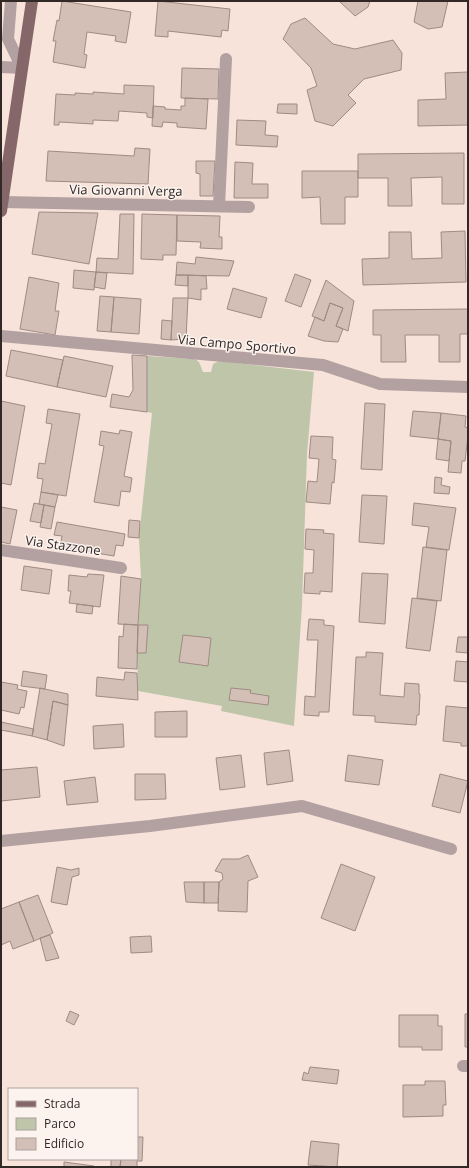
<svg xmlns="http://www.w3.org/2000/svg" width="469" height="1168" viewBox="0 0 469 1168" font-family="'Open Sans',sans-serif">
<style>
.green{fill:#bec5a9}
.building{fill:#d4bfb7;stroke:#9f8b83}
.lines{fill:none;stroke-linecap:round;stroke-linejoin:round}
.minor{stroke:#b3a1a2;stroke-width:12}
.major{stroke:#866769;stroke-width:12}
.labels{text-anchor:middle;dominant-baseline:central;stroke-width:3;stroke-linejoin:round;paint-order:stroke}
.street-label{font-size:13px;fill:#312925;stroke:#fcf3ef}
</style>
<rect width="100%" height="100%" fill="#f8e3da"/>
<path class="green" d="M 147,356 L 195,359 L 199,362 L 203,372 L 211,372 L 213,364 L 219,361 L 314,372 L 307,454 L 302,606 L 294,726 L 221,711 L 222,706 L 138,691 L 137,653 L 141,579 L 139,538 L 152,413 L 147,412 Z"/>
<path class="building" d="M 62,1 L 131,12 L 126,43 L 115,41 L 116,36 L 87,32 L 84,54 L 87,55 L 85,68 L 53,62 L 56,41 L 53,41 L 57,20 L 59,21 Z
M 158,1 L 230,9 L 228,31 L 222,30 L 221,37 L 168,31 L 168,37 L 155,36 Z
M 339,1 L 370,1 L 368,7 L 355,16 Z
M 418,1 L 448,1 L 442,27 L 428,29 L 414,22 Z
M 305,18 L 333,44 L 355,49 L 393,40 L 402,53 L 401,70 L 364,79 L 348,95 L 356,103 L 333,126 L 315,121 L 307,90 L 317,86 L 311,68 L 283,39 L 291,24 Z
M 182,68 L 219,69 L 218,99 L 181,98 Z
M 468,72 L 468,125 L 418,126 L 418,100 L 446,99 L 445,73 Z
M 124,85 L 154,86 L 153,118 L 147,117 L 147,113 L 119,111 L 118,121 L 93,120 L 93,124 L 59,122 L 59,125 L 54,125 L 56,94 L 75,95 L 75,93 L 93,94 L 93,92 L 124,94 Z
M 185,98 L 208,99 L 206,129 L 177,127 L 177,123 L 163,122 L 162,127 L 152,126 L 153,106 L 165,107 L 165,109 L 181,110 L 181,106 L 185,106 Z
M 278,104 L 297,104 L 297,114 L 277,113 Z
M 237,120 L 266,121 L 265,135 L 278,136 L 277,147 L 236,145 Z
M 135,148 L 150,149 L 148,184 L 46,181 L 48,151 L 134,156 Z
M 464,153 L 464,204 L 442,204 L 442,177 L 411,178 L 412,206 L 388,206 L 388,178 L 358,178 L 358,154 Z
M 196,161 L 215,161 L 213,196 L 200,196 L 200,174 L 196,173 Z
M 235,162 L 253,163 L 252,184 L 268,184 L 268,198 L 234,198 Z
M 302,171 L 358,171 L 358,197 L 345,197 L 345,224 L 321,224 L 320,197 L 302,198 Z
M 39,212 L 98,213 L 89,264 L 32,254 Z
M 120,214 L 134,214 L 133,274 L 96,272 L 97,258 L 118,259 Z
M 142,214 L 177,215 L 176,255 L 163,255 L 163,260 L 141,259 Z
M 177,215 L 220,216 L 219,237 L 222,237 L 222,249 L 200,248 L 201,242 L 177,241 Z
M 465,231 L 466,282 L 363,285 L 362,259 L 389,258 L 389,232 L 411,232 L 412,259 L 442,258 L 441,232 Z
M 196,257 L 234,261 L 229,276 L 176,275 L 177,262 L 195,264 Z
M 74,270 L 96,272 L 94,290 L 73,288 Z
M 96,272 L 107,273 L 105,289 L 94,287 Z
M 295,274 L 311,280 L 301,307 L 285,301 Z
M 176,275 L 188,275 L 188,286 L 175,285 Z
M 188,275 L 206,276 L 207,289 L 201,289 L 201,300 L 188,298 Z
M 29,277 L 59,283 L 55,311 L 59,311 L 55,335 L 20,329 Z
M 326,280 L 354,301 L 348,331 L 336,326 L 343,308 L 330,303 L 324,321 L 312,316 Z
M 233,288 L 267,298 L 261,318 L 227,309 Z
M 100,296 L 114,297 L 111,332 L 97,331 Z
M 114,297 L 141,299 L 139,334 L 111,332 Z
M 173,298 L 188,298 L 186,339 L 171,340 Z
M 330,303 L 343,308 L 336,326 L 343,329 L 338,342 L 324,341 L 308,336 L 315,317 L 324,321 Z
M 468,309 L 468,334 L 460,334 L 460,362 L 439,362 L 439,335 L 405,335 L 406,362 L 381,362 L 381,335 L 373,335 L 373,310 Z
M 162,320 L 172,321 L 171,340 L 161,339 Z
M 11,350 L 63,360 L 57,387 L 6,376 Z
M 132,355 L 147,356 L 147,412 L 110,407 L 112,394 L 129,397 L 133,390 Z
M 64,356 L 113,366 L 106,397 L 57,387 Z
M 1,401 L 25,406 L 11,485 L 1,483 Z
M 365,403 L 385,404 L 382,470 L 361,469 Z
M 48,409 L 80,414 L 66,496 L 41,492 L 43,479 L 37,478 L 39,463 L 45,464 L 52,424 L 46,423 Z
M 413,411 L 441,413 L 438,439 L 410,436 Z
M 441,413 L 466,416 L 465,427 L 468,428 L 468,436 L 465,461 L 462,461 L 461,473 L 448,472 L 451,441 L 438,439 Z
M 120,430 L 132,432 L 124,476 L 132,478 L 130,492 L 121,491 L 119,506 L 94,502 L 104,446 L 99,445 L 101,431 L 119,434 Z
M 311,436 L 333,437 L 332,459 L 336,460 L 334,483 L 332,482 L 330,504 L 306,502 L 308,481 L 317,482 L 319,459 L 309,458 Z
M 438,439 L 451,441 L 449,461 L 436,459 Z
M 435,477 L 442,478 L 441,485 L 450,487 L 449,494 L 434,493 Z
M 41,492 L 58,495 L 55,507 L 39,504 Z
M 362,495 L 387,496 L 384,544 L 359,542 Z
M 34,503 L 44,505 L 41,523 L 30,521 Z
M 414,503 L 456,508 L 449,550 L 426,547 L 429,527 L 412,525 Z
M 44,505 L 55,507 L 51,529 L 40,527 Z
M 1,507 L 17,510 L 10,544 L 1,542 Z
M 129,520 L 140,521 L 139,538 L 128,537 Z
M 57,522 L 125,534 L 123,546 L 116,545 L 114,556 L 60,547 L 62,536 L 54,535 Z
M 306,529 L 324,530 L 323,533 L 334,534 L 332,592 L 320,591 L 320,594 L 304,593 L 305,573 L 313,573 L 314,550 L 305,549 Z
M 423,547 L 447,550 L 441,601 L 417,598 Z
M 24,566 L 52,570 L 49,594 L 21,590 Z
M 362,573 L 388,574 L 385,624 L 359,622 Z
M 88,574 L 104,575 L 100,607 L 69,603 L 71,591 L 68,591 L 69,575 L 87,577 Z
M 121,576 L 141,579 L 138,625 L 118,624 Z
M 412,598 L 437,601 L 430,651 L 406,648 Z
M 77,604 L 93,606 L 92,614 L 76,612 Z
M 309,619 L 324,620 L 324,625 L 334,626 L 329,712 L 319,712 L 319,716 L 304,715 L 305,696 L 315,697 L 318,640 L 307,640 Z
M 124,624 L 138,625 L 137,669 L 118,668 L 119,636 L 123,637 Z
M 138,625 L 148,625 L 146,653 L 137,653 Z
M 183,635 L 211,638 L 208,666 L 179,662 Z
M 458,637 L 468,637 L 468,653 L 456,652 Z
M 366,652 L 383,653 L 380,695 L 404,697 L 405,683 L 419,684 L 419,694 L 420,694 L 419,715 L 417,715 L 416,725 L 375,722 L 375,716 L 353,715 L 356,657 L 366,657 Z
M 456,661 L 468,662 L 468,661 L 468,682 L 454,681 Z
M 23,671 L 47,675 L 45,689 L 21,686 Z
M 125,672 L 137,673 L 138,700 L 96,696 L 97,677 L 124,680 Z
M 1,682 L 18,685 L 17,689 L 27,691 L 24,708 L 21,707 L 19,714 L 1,710 Z
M 40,688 L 68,694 L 68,705 L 53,701 L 47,740 L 32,736 Z
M 231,688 L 251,690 L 250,693 L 269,696 L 268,705 L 229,700 Z
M 53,701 L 68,705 L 64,746 L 47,740 Z
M 446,706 L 468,708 L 468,746 L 461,746 L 461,743 L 443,741 Z
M 187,711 L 187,737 L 155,737 L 155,712 Z
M 1,722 L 34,729 L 32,736 L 1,730 Z
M 123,724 L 124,747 L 94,749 L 93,726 Z
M 289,750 L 293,781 L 267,785 L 264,753 Z
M 241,755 L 245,787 L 220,790 L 216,758 Z
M 348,755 L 383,760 L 379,785 L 345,781 Z
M 37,767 L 40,797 L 1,801 L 1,770 Z
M 135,774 L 165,774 L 166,799 L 135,800 Z
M 440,774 L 468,781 L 460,813 L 432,806 Z
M 95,777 L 98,802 L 67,805 L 64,781 Z
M 248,855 L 258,877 L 248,881 L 247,912 L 218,911 L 219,882 L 223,879 L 222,873 L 215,871 L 222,859 L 239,859 Z
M 341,864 L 375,877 L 355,931 L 321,918 Z
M 57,867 L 71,870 L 79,868 L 79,875 L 72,877 L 67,905 L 51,902 Z
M 184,882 L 204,882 L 204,903 L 186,902 Z
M 204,882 L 219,882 L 218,903 L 204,903 Z
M 38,895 L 53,933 L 34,941 L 19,902 Z
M 19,902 L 34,941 L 13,949 L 10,941 L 1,945 L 1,909 Z
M 50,935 L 59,958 L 46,961 L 40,938 Z
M 151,936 L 152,952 L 131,953 L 130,937 Z
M 70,1011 L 79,1015 L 74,1025 L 66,1021 Z
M 465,1014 L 468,1014 L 468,1047 L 465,1047 Z
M 399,1015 L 438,1015 L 438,1026 L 442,1026 L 442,1050 L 422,1050 L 422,1047 L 399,1047 Z
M 310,1067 L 339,1070 L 337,1084 L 302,1080 L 304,1072 L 308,1074 Z
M 425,1081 L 445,1081 L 446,1105 L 443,1105 L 443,1116 L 403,1117 L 403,1085 L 425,1085 Z
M 137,1137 L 143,1137 L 142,1161 L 137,1161 L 137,1167 L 120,1167 L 121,1159 L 137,1159 Z
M 311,1141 L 339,1144 L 337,1167 L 308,1165 Z
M 111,1159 L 121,1159 L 120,1167 L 111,1167 Z
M 64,1162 L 94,1166 L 94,1167 L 64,1167 Z"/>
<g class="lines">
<path class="minor" d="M 11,1 L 8,39 L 22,68
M 1,67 L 22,68
M 3,202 L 249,207
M 219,206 L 226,59
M 1,336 L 323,365 L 380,384 L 468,387
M 1,550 L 121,568
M 1,841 L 150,826 L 302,806 L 451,849
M 463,1066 L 468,1066"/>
<path class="major" d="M 1,211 L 32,1"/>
</g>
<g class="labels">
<g class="street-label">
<text transform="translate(126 190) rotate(1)">Via Giovanni Verga</text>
<text transform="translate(237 344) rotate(5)">Via Campo Sportivo</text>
<text transform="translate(63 545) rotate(8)">Via Stazzone</text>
</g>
</g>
<rect width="469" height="1168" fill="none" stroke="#312925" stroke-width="4"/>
<rect x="8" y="1088" width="130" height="72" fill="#fcf3ef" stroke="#aba29e"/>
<rect x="16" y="1101" width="20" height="6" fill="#866769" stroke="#aba29e"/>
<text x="44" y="1108" font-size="12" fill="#312925">Strada</text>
<rect x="16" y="1118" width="20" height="12" fill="#bec5a9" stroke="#aba29e"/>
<text x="44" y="1128" font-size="12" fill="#312925">Parco</text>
<rect x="16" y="1138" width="20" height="12" fill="#d4bfb7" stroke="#aba29e"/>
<text x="44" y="1148" font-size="12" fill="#312925">Edificio</text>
</svg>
